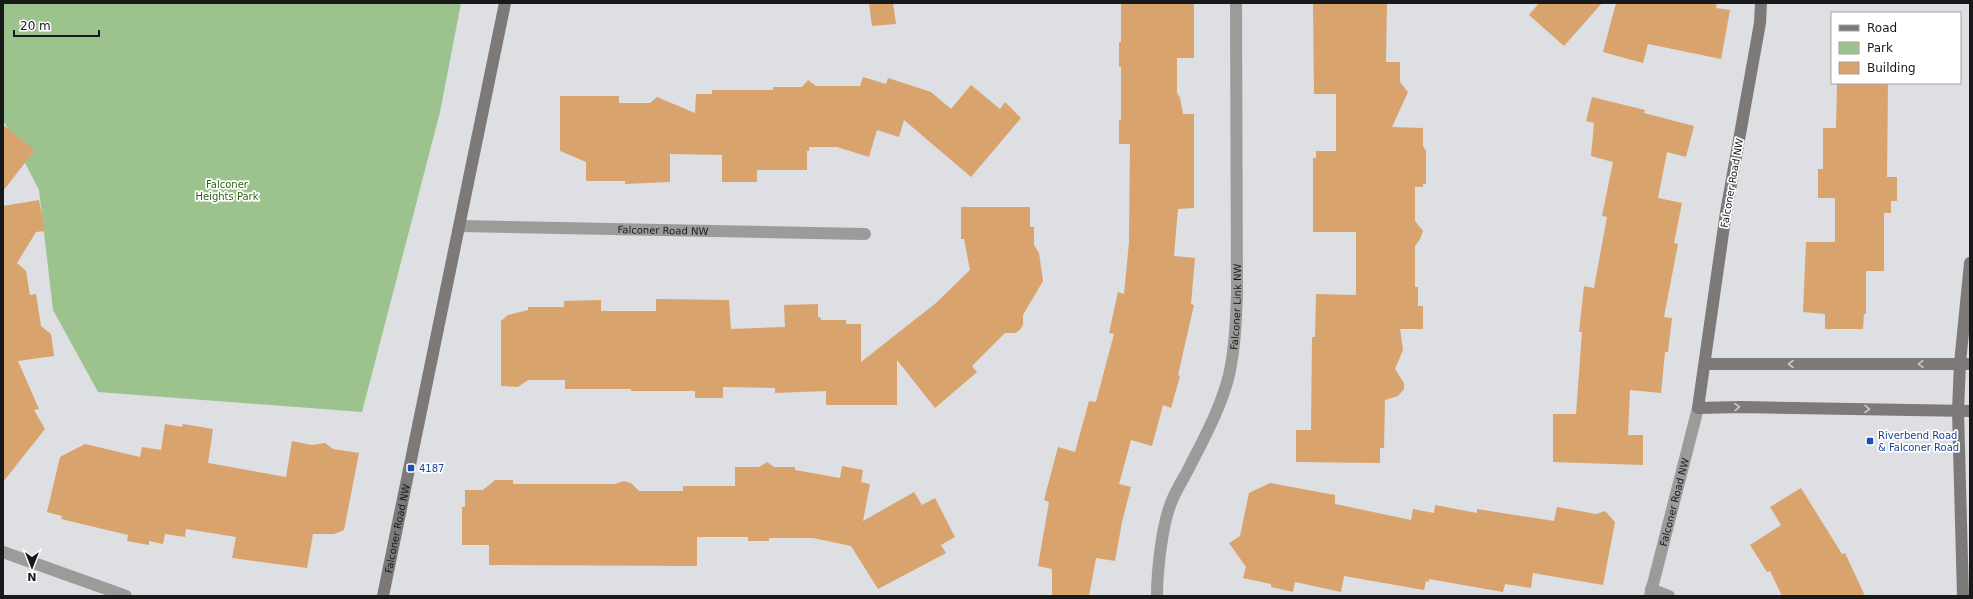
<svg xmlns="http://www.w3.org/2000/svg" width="1973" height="599" viewBox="0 0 1973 599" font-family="'DejaVu Sans',sans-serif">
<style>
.green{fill:#9cc38e}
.building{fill:#d9a36d}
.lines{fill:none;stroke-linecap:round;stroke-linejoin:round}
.lane{stroke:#9d9b9a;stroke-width:12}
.street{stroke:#9d9b9a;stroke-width:12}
.secondary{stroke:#7d7979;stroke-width:12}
.oneway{stroke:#cbc9c9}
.transit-dot{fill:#1a4fb4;stroke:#fff;stroke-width:1.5}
.labels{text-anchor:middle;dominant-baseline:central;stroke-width:3.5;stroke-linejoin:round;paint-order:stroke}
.street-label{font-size:10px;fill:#18191a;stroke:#fff}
.park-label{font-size:10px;fill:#2d6412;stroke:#fff}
.transit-label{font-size:10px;fill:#164399;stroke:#fff;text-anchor:start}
</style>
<rect width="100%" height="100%" fill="#dddfe3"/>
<path class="green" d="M 3,3 L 461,3 L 440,112 L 362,412 L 98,392 L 53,310 L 39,190 L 3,120 Z"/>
<path class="building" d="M 869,3 L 893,3 L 896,24 L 872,26 Z
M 1121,3 L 1194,3 L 1194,58 L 1177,58 L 1177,93 L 1180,98 L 1183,114 L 1194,114 L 1194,208 L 1178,209 L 1174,256 L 1195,258 L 1191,304 L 1194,305 L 1178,375 L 1180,376 L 1171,408 L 1163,405 L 1152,446 L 1131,440 L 1119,484 L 1131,487 L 1122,522 L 1115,561 L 1096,558 L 1089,596 L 1052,596 L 1052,569 L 1038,566 L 1049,502 L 1044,500 L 1058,447 L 1075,452 L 1089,401 L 1096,402 L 1114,334 L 1109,333 L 1118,292 L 1124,294 L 1129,242 L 1130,144 L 1119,144 L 1119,120 L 1121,120 L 1121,67 L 1119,67 L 1119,42 L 1121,42 Z
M 1313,3 L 1387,3 L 1386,62 L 1400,62 L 1400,82 L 1408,92 L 1392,127 L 1423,128 L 1423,146 L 1426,151 L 1426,184 L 1423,184 L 1423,187 L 1415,187 L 1415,221 L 1423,231 L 1420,239 L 1415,246 L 1415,287 L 1418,287 L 1418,306 L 1423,306 L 1423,329 L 1400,329 L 1403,350 L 1395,369 L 1404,383 L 1404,389 L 1398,396 L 1385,400 L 1384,448 L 1380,448 L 1380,463 L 1296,462 L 1296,430 L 1311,430 L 1312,337 L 1315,337 L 1316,294 L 1356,295 L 1356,232 L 1313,232 L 1313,158 L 1316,158 L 1316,151 L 1336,151 L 1336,94 L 1314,94 Z
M 1539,3 L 1602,3 L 1564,46 L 1529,15 Z
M 1616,3 L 1717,3 L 1716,8 L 1730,10 L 1721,59 L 1648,44 L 1643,63 L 1603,52 Z
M 863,77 L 886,84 L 888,78 L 931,92 L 951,109 L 971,85 L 1000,109 L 1005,102 L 1021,118 L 971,177 L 904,120 L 899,137 L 877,130 L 869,157 L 837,147 L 809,147 L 809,151 L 807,151 L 807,170 L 757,170 L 757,182 L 722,182 L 722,155 L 670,154 L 670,182 L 625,184 L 625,181 L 586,181 L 586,162 L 560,151 L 560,96 L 619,96 L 619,103 L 650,103 L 657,97 L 695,113 L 696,94 L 712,94 L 712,90 L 773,90 L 773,87 L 802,87 L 808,80 L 816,86 L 860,86 Z
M 1837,83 L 1888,83 L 1887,177 L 1897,177 L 1897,201 L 1891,201 L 1891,213 L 1884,213 L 1884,271 L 1866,271 L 1866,314 L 1864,314 L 1863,329 L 1825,329 L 1825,314 L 1803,312 L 1806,242 L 1835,242 L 1835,198 L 1818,198 L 1818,169 L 1823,169 L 1823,128 L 1836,128 Z
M 1592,97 L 1645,110 L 1644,113 L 1694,126 L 1686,157 L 1667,152 L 1658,198 L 1682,203 L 1674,243 L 1678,244 L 1664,317 L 1672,318 L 1668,352 L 1665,352 L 1661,393 L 1630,390 L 1628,435 L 1643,435 L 1643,465 L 1553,462 L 1553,414 L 1576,414 L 1582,332 L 1579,332 L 1584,286 L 1594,288 L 1607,217 L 1602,216 L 1613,162 L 1591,156 L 1594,123 L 1586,121 Z
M 3,125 L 35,150 L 3,191 Z
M 39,200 L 45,231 L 36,232 L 17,263 L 26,271 L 30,295 L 36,294 L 41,326 L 51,334 L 54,356 L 18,361 L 39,409 L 34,410 L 45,429 L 3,482 L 3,206 Z
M 961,207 L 1030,207 L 1030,227 L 1034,227 L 1034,245 L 1039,253 L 1043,281 L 1023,315 L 1023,325 L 1020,330 L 1015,333 L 1005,333 L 972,366 L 977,372 L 935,408 L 897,360 L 897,405 L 826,405 L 826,391 L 775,393 L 775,388 L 723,387 L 723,398 L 695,398 L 695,391 L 631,391 L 631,389 L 565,389 L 565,380 L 528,380 L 518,387 L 501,386 L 501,321 L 508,315 L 528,310 L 528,307 L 564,307 L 564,301 L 601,300 L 601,311 L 656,311 L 656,299 L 729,300 L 731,329 L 785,327 L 784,305 L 818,304 L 818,317 L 820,317 L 821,320 L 846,320 L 846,324 L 861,324 L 861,362 L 936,303 L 970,270 L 964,239 L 961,239 Z
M 165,424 L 182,427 L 183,424 L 213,429 L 208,463 L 286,477 L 292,441 L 312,445 L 325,443 L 333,449 L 359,453 L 344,530 L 334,534 L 313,534 L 307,568 L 232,558 L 236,537 L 186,529 L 185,537 L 165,534 L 163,544 L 149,541 L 149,545 L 127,541 L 128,535 L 61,519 L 62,516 L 47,512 L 60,457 L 85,444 L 140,457 L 142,447 L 161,450 Z
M 767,462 L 774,467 L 795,467 L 795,470 L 840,478 L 842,466 L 863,470 L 861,482 L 870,484 L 863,521 L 914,492 L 922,505 L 935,498 L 955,537 L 941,545 L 946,553 L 878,589 L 851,546 L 813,538 L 769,538 L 769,541 L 748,541 L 748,537 L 697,537 L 697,566 L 489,565 L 489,545 L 462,545 L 462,507 L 465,507 L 465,490 L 483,490 L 495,480 L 513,480 L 513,484 L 615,484 L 624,481 L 631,483 L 639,491 L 683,491 L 683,486 L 735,486 L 735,467 L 759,467 Z
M 1270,483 L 1335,495 L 1335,504 L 1411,520 L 1413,509 L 1434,513 L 1435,505 L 1477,513 L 1477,509 L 1554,521 L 1557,507 L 1596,514 L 1605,511 L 1615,522 L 1603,585 L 1533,573 L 1531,588 L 1505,584 L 1503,592 L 1429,579 L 1429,582 L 1426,581 L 1424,590 L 1344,576 L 1341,592 L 1295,582 L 1293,592 L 1271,587 L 1271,584 L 1243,578 L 1246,567 L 1229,543 L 1240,536 L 1249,493 Z
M 1801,488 L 1842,554 L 1845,553 L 1865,596 L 1782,596 L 1770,571 L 1767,572 L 1750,545 L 1781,525 L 1770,507 Z"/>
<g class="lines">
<path class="lane" d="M 1651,589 L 1669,596"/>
<g class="street">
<path id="s1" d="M 460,226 L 865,234"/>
<path d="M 3,552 L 126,596"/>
<path id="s2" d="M 1157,596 C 1157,571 1162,525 1171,503 C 1175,492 1182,481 1188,470 C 1203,440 1221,408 1229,375 C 1235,348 1236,321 1237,293 L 1236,3"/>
<path id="s3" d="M 1650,596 L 1698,408"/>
</g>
<g class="secondary">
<path d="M 1761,3 L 1760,23 L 1726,212 L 1698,408 L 1741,407 L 1970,411"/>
<path d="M 1705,364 L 1970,364"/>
<path id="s4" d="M 383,596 L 505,3"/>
<path d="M 1963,596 L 1958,411 L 1960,363 L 1970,263"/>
</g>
</g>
<defs><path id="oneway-chevron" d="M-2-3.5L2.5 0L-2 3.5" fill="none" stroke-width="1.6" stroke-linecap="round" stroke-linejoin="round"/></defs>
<g class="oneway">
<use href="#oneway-chevron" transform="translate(1791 364) rotate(180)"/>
<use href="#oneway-chevron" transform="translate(1921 364) rotate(179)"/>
<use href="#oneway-chevron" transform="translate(1737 407) rotate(-1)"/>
<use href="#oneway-chevron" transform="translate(1867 409) rotate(1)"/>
</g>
<g class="transit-dot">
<rect x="1866" y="437" width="8" height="8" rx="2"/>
<rect x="407" y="464" width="8" height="8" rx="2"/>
</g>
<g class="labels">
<g class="street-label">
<text transform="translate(1732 183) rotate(-80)">Falconer Road NW</text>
<text stroke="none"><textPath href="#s1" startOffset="203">Falconer Road NW</textPath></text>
<text stroke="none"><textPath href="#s2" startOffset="304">Falconer Link NW</textPath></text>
<text stroke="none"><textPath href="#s3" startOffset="97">Falconer Road NW</textPath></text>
<text stroke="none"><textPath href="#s4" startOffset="69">Falconer Road NW</textPath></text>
</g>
<g class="park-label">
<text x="227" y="184">Falconer<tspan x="227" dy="12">Heights Park</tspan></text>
</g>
<g class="transit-label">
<text x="1878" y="435">Riverbend Road<tspan x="1878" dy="12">&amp; Falconer Road</tspan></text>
<text x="419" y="468">4187</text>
</g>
</g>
<rect width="1973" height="599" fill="none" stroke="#18191a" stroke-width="8"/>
<rect x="1831" y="12" width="130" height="72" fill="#ffffff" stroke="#a3a3a3"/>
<rect x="1839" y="25" width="20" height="6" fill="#7d7979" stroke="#a3a3a3"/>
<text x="1867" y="32" font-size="12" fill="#18191a">Road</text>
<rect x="1839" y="42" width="20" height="12" fill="#9cc38e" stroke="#a3a3a3"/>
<text x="1867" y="52" font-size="12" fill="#18191a">Park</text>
<rect x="1839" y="62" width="20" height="12" fill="#d9a36d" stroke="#a3a3a3"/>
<text x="1867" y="72" font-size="12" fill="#18191a">Building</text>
<g transform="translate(32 567) rotate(180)" stroke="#ffffff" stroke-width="3" paint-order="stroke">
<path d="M0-3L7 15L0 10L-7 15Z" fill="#18191a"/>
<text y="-6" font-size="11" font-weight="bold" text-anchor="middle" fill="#18191a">N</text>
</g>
<path d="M14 30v6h85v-6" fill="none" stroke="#18191a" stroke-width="2"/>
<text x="20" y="30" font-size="12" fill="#18191a" stroke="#ffffff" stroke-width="3" paint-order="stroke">20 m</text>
</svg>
